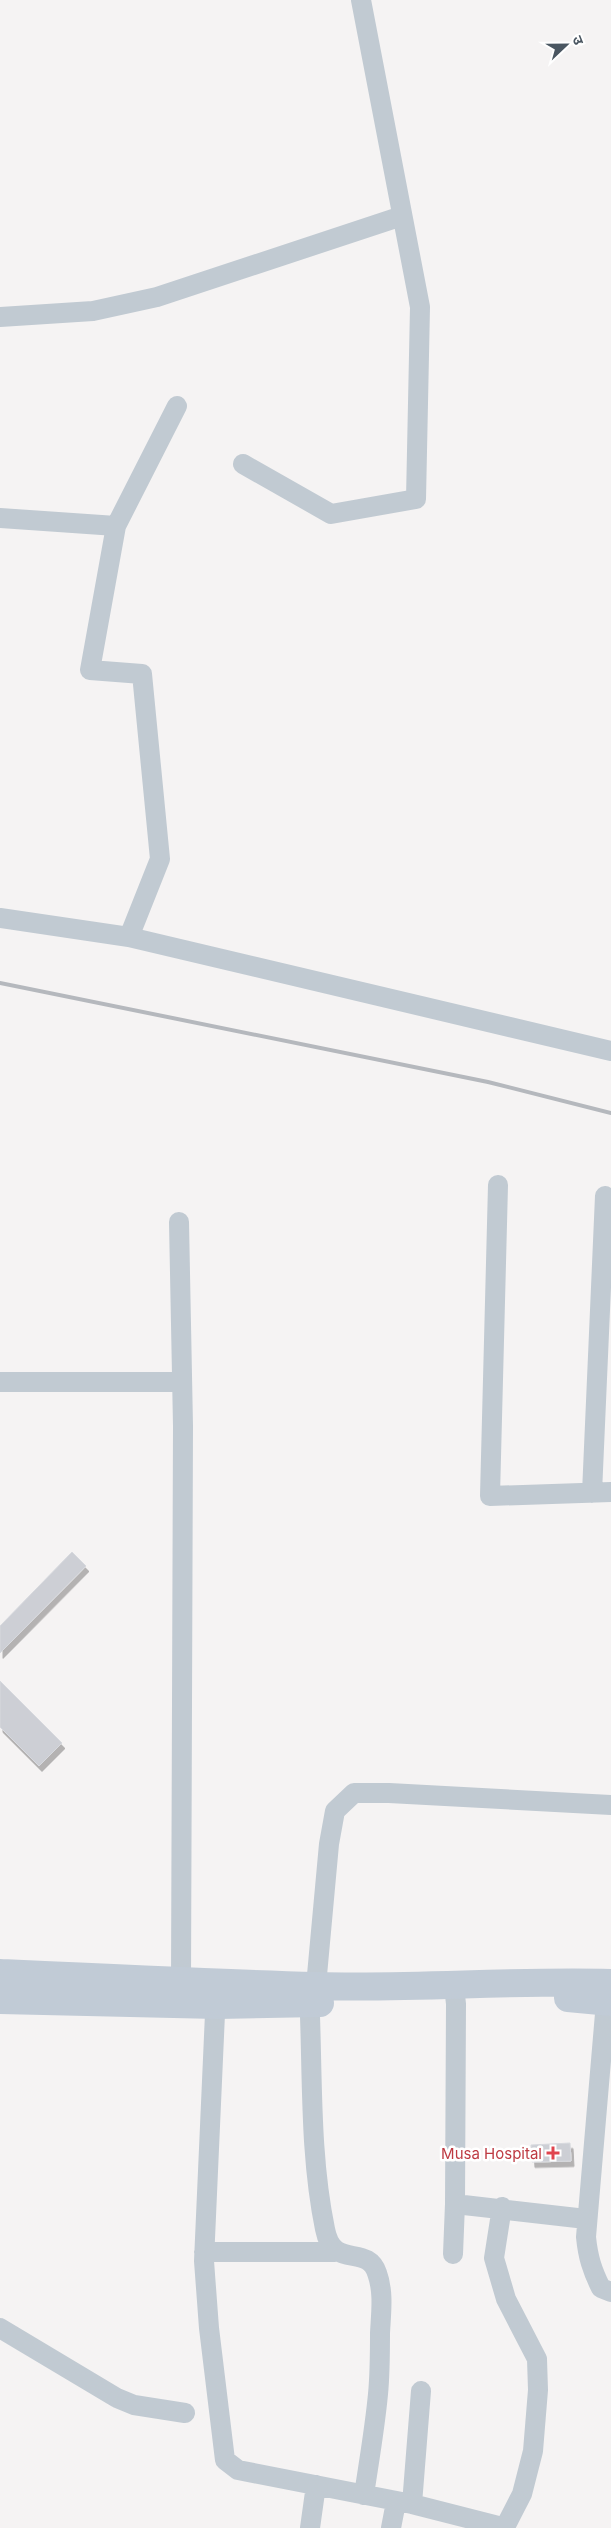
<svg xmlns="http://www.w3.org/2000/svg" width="611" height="2528" viewBox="0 0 611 2528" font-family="Inter,'Noto Sans Devanagari',sans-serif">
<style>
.building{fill:#cdcfd5;stroke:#d7d9de;filter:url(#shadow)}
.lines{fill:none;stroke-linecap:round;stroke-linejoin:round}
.minor{stroke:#c1cad2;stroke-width:20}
.secondary{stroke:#c1cbd6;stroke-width:28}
.rail{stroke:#b5b8bd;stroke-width:4}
.health-dot{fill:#e0444e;stroke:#fff;stroke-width:2}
.labels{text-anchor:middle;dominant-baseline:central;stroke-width:5;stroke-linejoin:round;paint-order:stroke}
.health-label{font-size:15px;fill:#be3a42;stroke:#fff;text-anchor:end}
</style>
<defs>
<filter id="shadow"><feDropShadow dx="3" dy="5.5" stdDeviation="0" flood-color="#0004"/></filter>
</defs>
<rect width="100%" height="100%" fill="#f5f3f3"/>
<path class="building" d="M 72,1552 L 86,1566 L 0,1653 L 0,1626 Z
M 0,1681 L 62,1743 L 39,1766 L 0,1727 Z
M 570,2143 L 571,2161 L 532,2162 L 531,2145 Z"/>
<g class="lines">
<path class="minor" d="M 0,317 L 93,311 L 157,297 L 402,216
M 243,464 L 331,514 L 416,499 L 420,307 L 361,0
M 0,518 L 116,526
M 0,918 L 129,937 L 611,1051
M 129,937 L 160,859 L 142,674 L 90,670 L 116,526 L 177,406
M 498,1185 L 490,1496 L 611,1492
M 179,1222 L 183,1426 L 181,1981
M 0,1382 L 182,1382
M 592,1493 L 605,1196
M 316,1986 L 329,1844 L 335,1811 L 354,1793 L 389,1793 L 611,1805
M 607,1990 L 586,2237 C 588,2257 592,2270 601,2288 L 611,2292
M 216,1991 L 204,2261 L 209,2328 L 225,2460 L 238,2470 L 412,2504 L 506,2528
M 309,1991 C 313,2070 309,2151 325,2229 C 333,2271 367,2243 377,2273 C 384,2292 381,2313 380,2333 C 380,2353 380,2374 378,2394 C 375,2427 369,2461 364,2495
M 455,2204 L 586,2219
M 502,2207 L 494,2258 L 506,2299 L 537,2359 L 538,2390 L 533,2451 L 522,2494 L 505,2527
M 204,2252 L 335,2252
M 453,2254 L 455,2204 L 456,2004 L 454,1986
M 0,2328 L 117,2398 L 134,2405 L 185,2413
M 412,2504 L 421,2391
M 310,2528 L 316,2485
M 391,2528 L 396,2502"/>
<path class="secondary" d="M 0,1973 C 106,1978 211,1983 317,1986 C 415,1989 513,1980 611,1983
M 568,1998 L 611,2002
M 0,2000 L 217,2005 L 320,2003"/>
<path class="rail" d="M 0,983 L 488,1082 L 611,1113"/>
</g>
<path class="health-dot" d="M550.5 2145.5h5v5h5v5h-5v5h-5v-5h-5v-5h5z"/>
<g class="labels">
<g class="health-label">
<text x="542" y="2153">Musa Hospital</text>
</g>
</g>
<g transform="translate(566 45) rotate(68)" stroke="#ffffff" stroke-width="4" paint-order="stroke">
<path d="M0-4L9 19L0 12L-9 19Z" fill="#4a5661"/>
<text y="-8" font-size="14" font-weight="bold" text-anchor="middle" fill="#4a5661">उ</text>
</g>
</svg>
